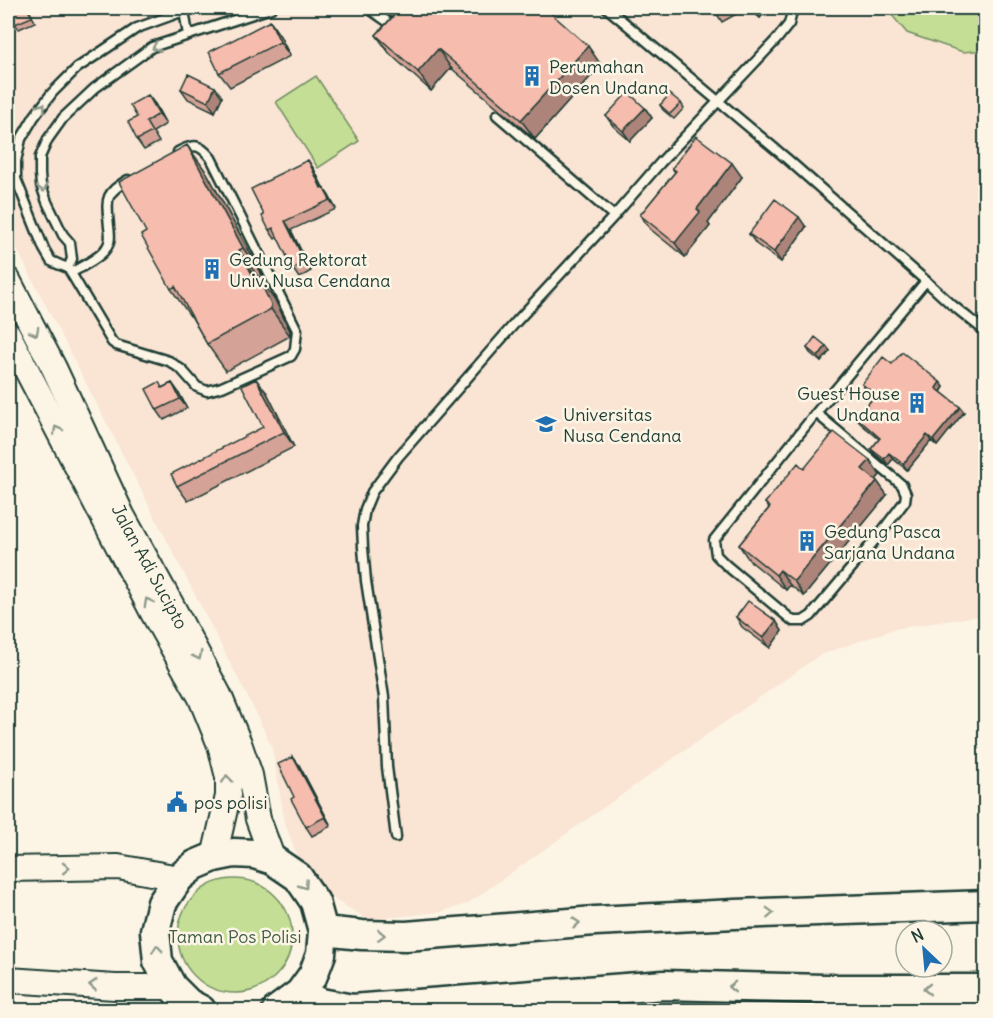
<svg xmlns="http://www.w3.org/2000/svg" width="993" height="1018" viewBox="0 0 993 1018" font-family="Delius,sans-serif">
<style>
.built{fill:#fae4d4}
.green{fill:#c5de95;stroke:#728e64;stroke-width:1.5}
.lines{fill:none;stroke-linecap:round;stroke-linejoin:round}
.service-casing{stroke:#1f3d34;stroke-width:13}
.secondary-casing{stroke:#1f3d34;stroke-width:28}
.trunk-casing{stroke:#1f3d34;stroke-width:33}
.service{stroke:#fcf5e5;stroke-width:8}
.secondary{stroke:#fcf5e5;stroke-width:24}
.trunk{stroke:#fcf5e5;stroke-width:28}
.wall{fill:#d4a296;stroke:#1f3d34;stroke-width:1.5}
.shaded-wall{fill:#ac847a;stroke:#1f3d34;stroke-width:1.5}
.building{fill:#f6bcae;stroke:#1f3d34;stroke-width:1.5}
.oneway{stroke:#8e998c}
.labels{text-anchor:middle;dominant-baseline:central;stroke-width:5;stroke-linejoin:round;paint-order:stroke}
.poi-label{font-size:18px;fill:#1f3d34;stroke:#fcf5e5;text-anchor:start}
.street-label{font-size:18px;fill:#1f3d34;stroke:#fcf5e5}
.park-label{font-size:18px;fill:#405d47;stroke:#fcf5e5}
</style>
<rect width="100%" height="100%" fill="#fcf5e5"/>
<filter id="ink" filterUnits="userSpaceOnUse"><feTurbulence type="fractalNoise" baseFrequency=".0167" numOctaves="2"/><feDisplacementMap in="SourceGraphic" scale="12" xChannelSelector="R" yChannelSelector="G"/><feConvolveMatrix kernelMatrix="1 2 1 2 8 2 1 2 1" color-interpolation-filters="sRGB"/></filter>
<g filter="url(#ink)">
<path class="built" d="M 8,8 L 985,8 L 985,617 L 978,616 L 894,629 L 820,655 L 467,904 L 440,912 L 369,920 L 335,900 L 298,859 L 285,823 L 272,748 L 258,717 L 8,232 Z"/>
<path class="green" d="M 886,8 L 985,8 L 985,50 L 963,52 L 907,33 Z
M 316,76 L 359,141 L 318,168 L 276,102 Z
M178 936a57 57 0 1 1 114 0a57 57 0 1 1-114 0Z
M 637,1007 L 829,1010 L 603,1010 Z"/>
<g class="lines">
<g class="service-casing">
<path id="service" d="M 192,8 L 137,28 L 77,68 L 52,93 L 34,117 L 21,139 L 16,161 L 16,179 L 44,249 L 51,261 L 60,265 L 68,268 L 72,259 L 70,243 L 63,235 L 47,202 L 41,185 L 40,174 L 40,157 L 48,139 L 63,118 L 95,88 L 152,47 L 271,8
M 368,8 L 391,24
M 607,8 L 786,158 L 926,281 L 951,304 L 986,332
M 184,10 L 188,35
M 497,115 L 614,216
M 68,268 L 112,342 L 116,345 L 169,361 L 182,370 L 197,387 L 207,391 L 222,387 L 291,356 L 295,349 L 297,330 L 211,158 C 200,144 194,143 178,152
M 71,273 C 82,266 103,257 108,245 C 111,240 110,233 109,227 C 107,200 103,194 128,180
M 816,413 L 902,485 L 906,494 L 905,501 L 880,534 L 811,616 L 803,621 L 793,621 L 726,565 L 716,555 L 714,540 L 816,413 L 926,281
M 396,837 L 387,767 L 384,697 L 366,581 L 363,548 L 362,526 L 365,509 L 372,492 L 398,457 L 516,322 L 614,216 L 661,162 L 777,39 L 789,24 L 793,8"/>
</g>
<g class="secondary-casing">
<g id="secondary">
<path id="s1" d="M 8,280 L 54,368 L 122,515 L 171,604 L 219,695 L 239,743 L 250,775 L 258,819 L 273,860"/>
<path d="M 8,334 L 153,613 L 200,696 L 220,745 L 228,777 L 228,796 L 214,857"/>
<path d="M 8,869 L 118,867 L 179,878"/>
<path d="M 8,980 L 115,987 L 172,987"/>
</g>
</g>
<g class="trunk-casing">
<path id="trunk" d="M 323,931 L 362,935 L 406,936 L 595,921 L 735,914 L 986,905
M 300,993 L 321,1003 L 352,1009 L 664,985 L 824,989 L 986,989
M 201,1010 L 188,1003 L 172,987 L 158,961 L 155,931 L 162,903 L 179,878 L 195,865 L 214,857 L 234,853 L 254,854 L 273,860 L 298,877 L 315,902 L 323,931 L 321,954 L 313,975 L 300,993 L 277,1010"/>
</g>
<use href="#service" class="service"/>
<use href="#secondary" class="secondary"/>
<use href="#trunk" class="trunk"/>
</g>
<path class="wall" d="M 10,8 L 28,8 L 35,22 L 19,29 L 15,24 Z
M 398,8 L 545,8 L 601,65 L 535,139 L 451,68 L 431,91 L 390,54 L 376,35 L 399,9 Z
M 713,8 L 769,8 L 760,18 L 747,8 L 722,22 Z
M 280,36 L 290,56 L 230,87 L 219,73 Z
M 215,87 L 222,97 L 215,112 L 188,99 L 181,89 Z
M 681,103 L 684,108 L 674,119 L 663,110 L 660,105 Z
M 155,104 L 166,124 L 153,132 L 159,142 L 144,150 L 137,140 L 137,117 Z
M 645,108 L 652,118 L 630,141 L 613,126 L 606,116 Z
M 672,168 L 742,177 L 708,223 L 710,226 L 685,257 L 650,229 L 640,215 L 675,172 Z
M 314,169 L 323,187 L 329,196 L 336,209 L 291,230 L 311,271 L 299,278 L 293,269 L 278,237 L 275,239 L 269,230 L 264,215 Z
M 207,173 L 262,275 L 259,277 L 276,302 L 290,331 L 290,336 L 226,371 L 207,344 L 191,316 L 190,316 L 171,289 L 146,232 Z
M 806,227 L 781,262 L 756,244 L 749,234 Z
M 826,346 L 830,351 L 821,362 L 810,353 L 807,348 Z
M 892,364 L 940,382 L 944,387 L 941,392 L 960,407 L 964,412 L 937,446 L 931,441 L 907,470 L 893,459 L 888,465 L 875,454 L 871,449 L 879,439 L 860,423 L 856,417 L 874,397 L 866,390 L 862,384 Z
M 172,383 L 179,393 L 187,408 L 164,420 L 157,410 L 163,387 Z
M 267,393 L 294,447 L 188,501 L 177,486 L 263,427 Z
M 804,469 L 880,475 L 876,480 L 887,495 L 804,596 L 790,585 L 786,590 L 749,560 L 739,545 L 769,508 L 765,503 Z
M 736,617 L 776,621 L 782,631 L 770,648 L 742,627 Z
M 293,757 L 299,765 L 331,826 L 312,836 L 306,827 L 294,797 Z"/>
<path class="shaded-wall" d="M 758,8 L 769,8 L 760,18 L 755,11 Z
M 270,21 L 280,36 L 290,56 L 280,42 Z
M 588,46 L 601,65 L 535,139 L 521,120 Z
M 438,49 L 451,68 L 431,91 L 418,72 Z
M 215,87 L 222,97 L 215,112 L 208,102 Z
M 148,95 L 155,104 L 166,124 L 159,114 Z
M 645,108 L 652,118 L 630,141 L 623,131 Z
M 187,145 L 207,173 L 262,275 L 243,248 Z
M 308,160 L 314,169 L 327,197 L 321,188 Z
M 732,163 L 742,177 L 708,223 L 710,226 L 685,257 L 675,243 L 697,209 Z
M 323,187 L 329,196 L 336,209 L 330,200 Z
M 799,217 L 806,227 L 781,262 L 774,252 Z
M 285,221 L 291,230 L 311,271 L 305,262 Z
M 239,250 L 276,302 L 290,331 L 290,336 L 271,309 Z
M 826,346 L 830,351 L 821,362 L 818,357 Z
M 256,379 L 267,393 L 294,447 L 284,432 Z
M 940,382 L 944,387 L 940,393 L 936,388 Z
M 172,383 L 179,393 L 187,408 L 180,399 Z
M 960,407 L 964,412 L 937,446 L 933,440 Z
M 927,435 L 931,441 L 907,470 L 903,464 Z
M 889,453 L 893,459 L 888,465 L 884,459 Z
M 870,460 L 880,475 L 873,483 L 862,469 Z
M 877,481 L 887,495 L 804,596 L 794,581 Z
M 780,570 L 790,585 L 786,590 L 776,575 Z
M 776,621 L 782,631 L 770,648 L 763,638 Z
M 293,757 L 299,765 L 331,826 L 325,817 Z"/>
<path class="building" d="M 8,8 L 27,8 L 32,17 L 15,24 Z
M 401,8 L 545,8 L 588,46 L 521,120 L 438,49 L 418,72 L 376,35 Z
M 713,8 L 730,8 L 717,15 Z
M 751,8 L 758,8 L 755,11 Z
M 270,21 L 280,42 L 219,73 L 209,52 Z
M 188,74 L 215,87 L 208,102 L 181,89 Z
M 628,92 L 645,108 L 623,131 L 606,116 Z
M 670,94 L 681,103 L 670,114 L 660,105 Z
M 148,95 L 159,114 L 146,122 L 152,132 L 137,140 L 128,122 L 137,117 L 130,105 Z
M 696,136 L 732,163 L 697,209 L 700,212 L 675,243 L 640,215 L 676,171 L 672,168 Z
M 187,145 L 243,248 L 239,250 L 253,276 L 256,274 L 271,304 L 271,309 L 207,344 L 175,286 L 171,289 L 141,235 L 146,232 L 119,182 Z
M 308,160 L 321,188 L 323,187 L 330,200 L 285,221 L 305,262 L 293,269 L 273,228 L 269,230 L 262,216 L 264,215 L 251,189 L 271,179 L 271,178 Z
M 775,199 L 799,217 L 774,252 L 749,234 Z
M 815,337 L 826,346 L 818,357 L 807,348 Z
M 902,352 L 940,382 L 936,388 L 960,407 L 933,440 L 927,435 L 903,464 L 889,453 L 884,459 L 871,449 L 880,438 L 856,417 L 876,395 L 862,384 L 883,357 L 892,364 Z
M 256,379 L 284,432 L 177,486 L 171,474 L 263,427 L 242,386 Z
M 159,382 L 162,388 L 172,383 L 180,399 L 157,410 L 146,389 Z
M 834,432 L 870,460 L 862,469 L 877,481 L 794,581 L 780,570 L 776,575 L 739,545 L 770,507 L 765,503 L 798,463 L 804,469 Z
M 748,601 L 776,621 L 763,638 L 736,617 Z
M 293,757 L 325,817 L 306,827 L 291,799 L 294,797 L 278,764 Z"/>
<defs><path id="oneway-chevron" d="M-2-3.5L2.5 0L-2 3.5" fill="none" stroke-width="1.6" stroke-linecap="round" stroke-linejoin="round" transform="scale(1.5)"/></defs>
<g class="oneway">
<use href="#oneway-chevron" transform="translate(156 47) rotate(156)"/>
<use href="#oneway-chevron" transform="translate(42 107) rotate(-53)"/>
<use href="#oneway-chevron" transform="translate(43 188) rotate(75)"/>
<use href="#oneway-chevron" transform="translate(35 332) rotate(62)"/>
<use href="#oneway-chevron" transform="translate(57 430) rotate(-118)"/>
<use href="#oneway-chevron" transform="translate(148 602) rotate(-118)"/>
<use href="#oneway-chevron" transform="translate(198 656) rotate(63)"/>
<use href="#oneway-chevron" transform="translate(227 779) rotate(-96)"/>
<use href="#oneway-chevron" transform="translate(66 868) rotate(-1)"/>
<use href="#oneway-chevron" transform="translate(304 885) rotate(55)"/>
<use href="#oneway-chevron" transform="translate(770 913) rotate(-2)"/>
<use href="#oneway-chevron" transform="translate(576 923) rotate(-5)"/>
<use href="#oneway-chevron" transform="translate(381 935) rotate(2)"/>
<use href="#oneway-chevron" transform="translate(157 949) rotate(-96)"/>
<use href="#oneway-chevron" transform="translate(93 985) rotate(-176)"/>
<use href="#oneway-chevron" transform="translate(732 987) rotate(-179)"/>
<use href="#oneway-chevron" transform="translate(927 989) rotate(-180)"/>
</g>
</g>
<defs>
<g id="building-bare" transform="scale(1.62)"><path d="M-4-6H4V6H1V3H-1V6H-4ZM-2.5-4.3h1.7v1.8h-1.7ZM.8-4.3h1.7v1.8H.8ZM-2.5-1h1.7V.8h-1.7ZM.8-1h1.7V.8H.8Z" fill="#1f6fb2" stroke="#fcf5e5" stroke-width="2.5" paint-order="stroke"/></g>
<g id="university-bare" transform="scale(1.62)"><path d="M0-5L7-2L0 1L-7-2ZM-4 1L0 2.5L4 1V4Q0 6-4 4Z" fill="#1f6fb2" stroke="#fcf5e5" stroke-width="2.5" paint-order="stroke"/></g>
<g id="civic-bare" transform="scale(1.62)"><path d="M-.6-6.5H3V-4.5H.6V-3L4-1V1h2V6H-6V1h2V-1L-.6-3ZM-1.2 2.5V6h2.4V2.5Z" fill="#1f6fb2" stroke="#fcf5e5" stroke-width="2.5" paint-order="stroke"/></g>
</defs>
<g fill-rule="evenodd">
<use href="#building-bare" x="532" y="76"/>
<use href="#building-bare" x="212" y="269"/>
<use href="#building-bare" x="917" y="403"/>
<use href="#university-bare" x="546" y="424"/>
<use href="#building-bare" x="807" y="541"/>
<use href="#civic-bare" x="177" y="802"/>
</g>
<g class="labels">
<g class="poi-label">
<text x="549" y="66">Perumahan<tspan x="549" dy="21">Dosen Undana</tspan></text>
<text x="229" y="259">Gedung Rektorat<tspan x="229" dy="21">Univ. Nusa Cendana</tspan></text>
<text x="900" y="393" text-anchor="end">Guest House<tspan x="900" dy="21">Undana</tspan></text>
<text x="563" y="414">Universitas<tspan x="563" dy="21">Nusa Cendana</tspan></text>
<text x="824" y="531">Gedung Pasca<tspan x="824" dy="21">Sarjana Undana</tspan></text>
<text x="194" y="802">pos polisi</text>
</g>
<g class="street-label">
<text stroke="none"><textPath href="#s1" startOffset="320">Jalan Adi Sucipto</textPath></text>
</g>
<g class="park-label">
<text x="235" y="936">Taman Pos Polisi</text>
</g>
</g>
<rect width="993" height="1018" fill="none" stroke="#fcf5e5" stroke-width="30"/>
<rect x="15" y="15" width="963" height="988" fill="none" stroke="#1f3d34" stroke-width="2" filter="url(#ink)"/>
<g transform="translate(924 949) rotate(334)"><circle r="28" fill="#fcf5e5" stroke="#a4ab9e" stroke-width="1.5"/>
<path d="M0-4.5L10 22L0 15L-10 22Z" fill="#1f6fb2"/>
<text y="-9" font-size="16" font-weight="bold" text-anchor="middle" fill="#1f3d34">N</text>
</g>
</svg>
